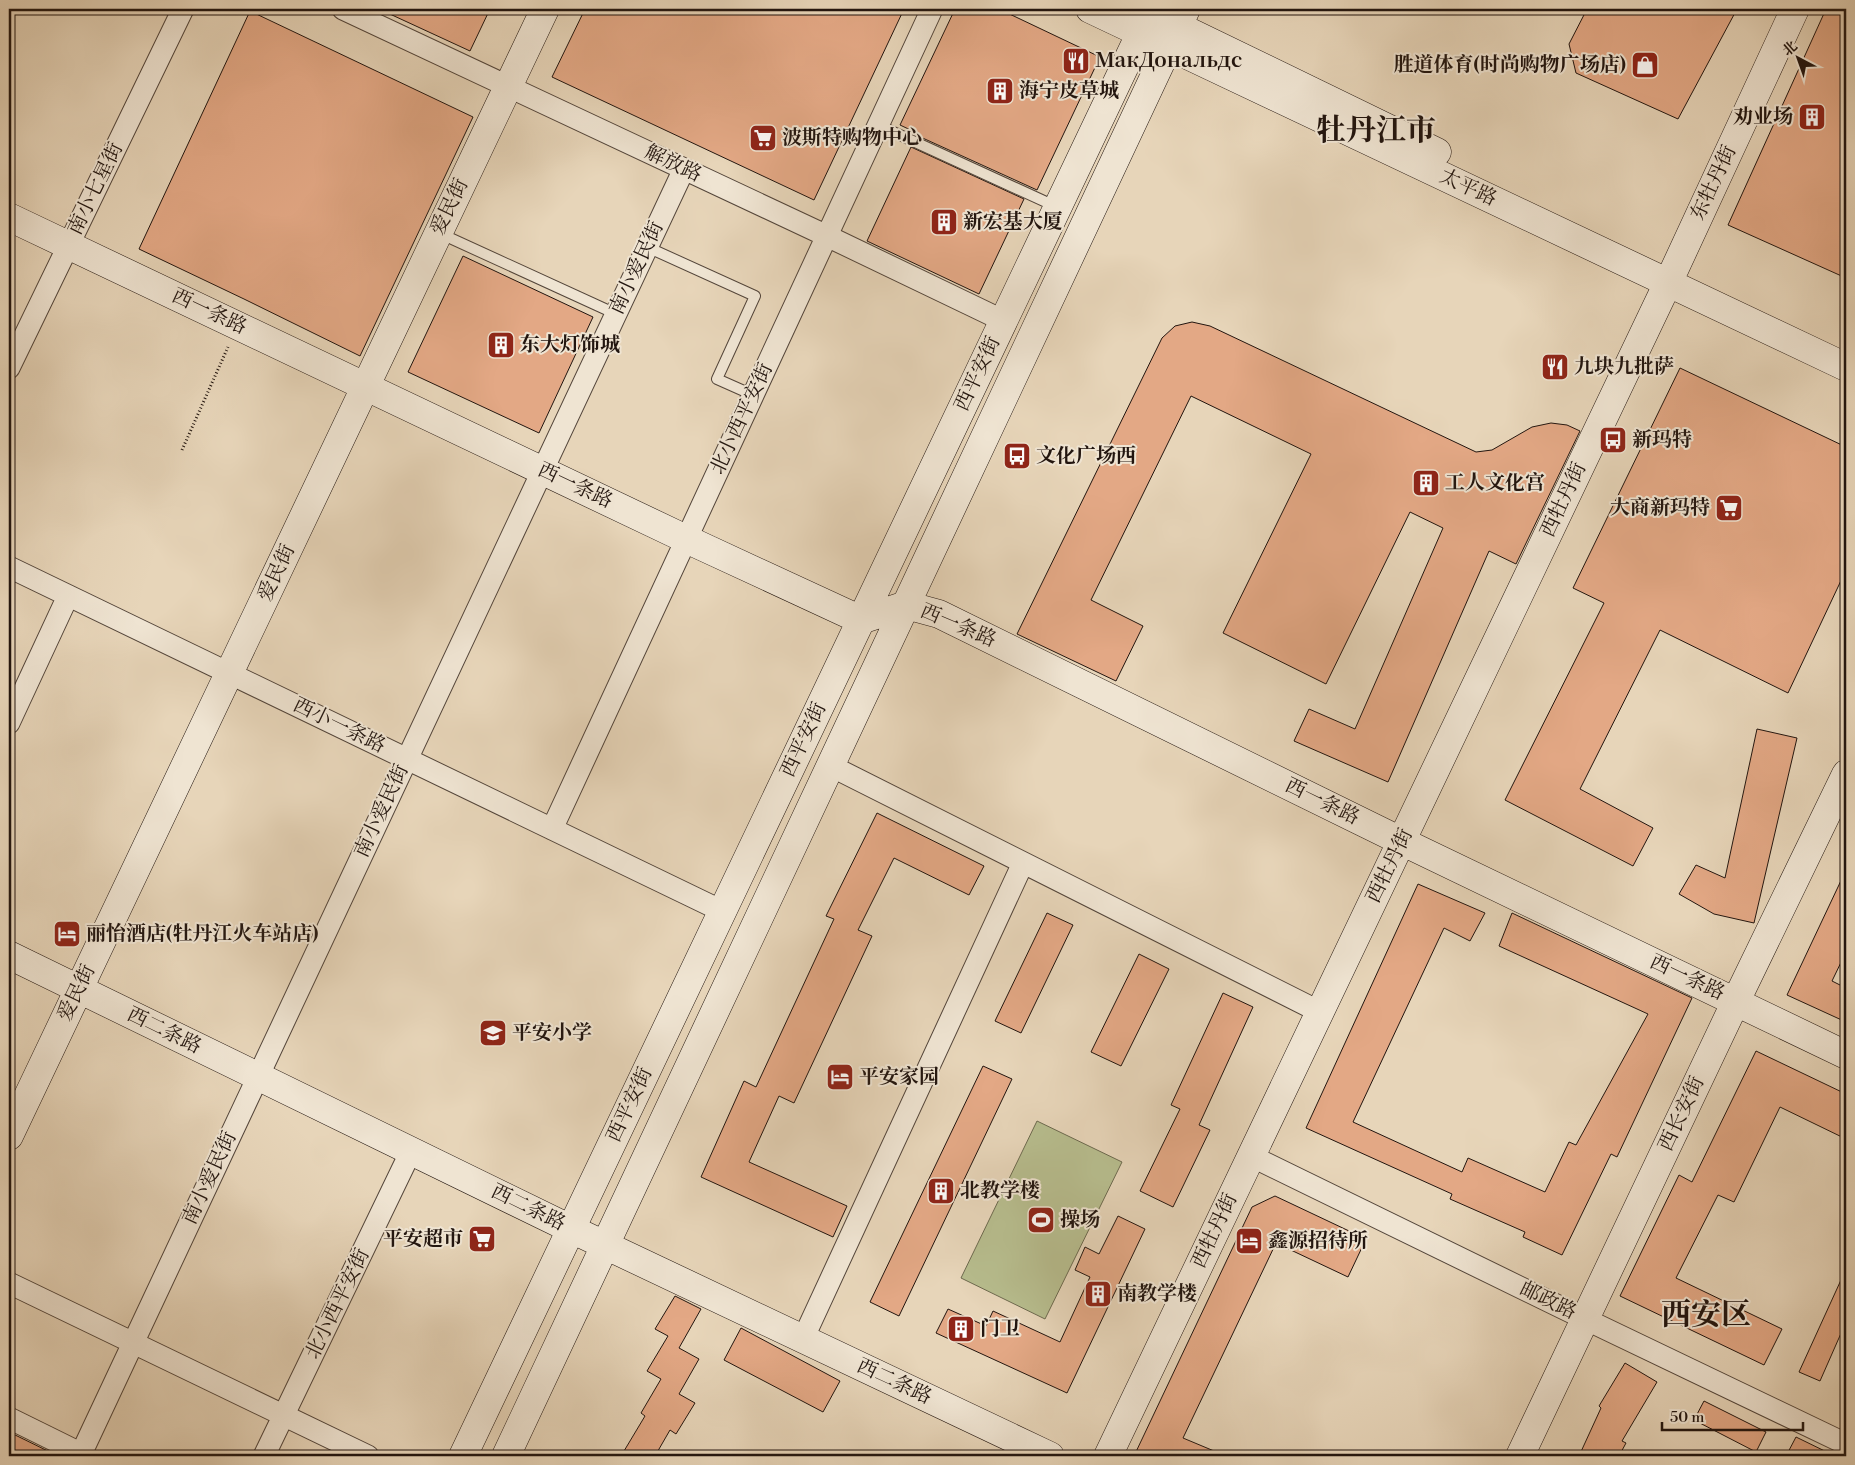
<svg xmlns="http://www.w3.org/2000/svg" width="1855" height="1465" viewBox="0 0 1855 1465" font-family="'Libre Bodoni','Noto Serif SC',serif">
<style>
.green{fill:#b7bd8e;stroke:#6c694e}
.building{fill:#e3a885;stroke:#22150f}
.lines{fill:none;stroke-linecap:round;stroke-linejoin:round}
.lane-casing{stroke:#53453a;stroke-width:12}
.street-casing{stroke:#53453a;stroke-width:23}
.secondary-casing{stroke:#22150f;stroke-width:29}
.path{stroke:#22150f;stroke-width:3;stroke-dasharray:1 2.5;stroke-linecap:butt}
.lane{stroke:#efe4d2;stroke-width:10}
.street{stroke:#efe4d2;stroke-width:21}
.secondary{stroke:#efe4d2;stroke-width:28}
.labels{text-anchor:middle;dominant-baseline:central;stroke-width:4;stroke-linejoin:round;paint-order:stroke}
.poi-label{font-size:20px;font-weight:bold;fill:#22150f;stroke:#efe4d2;text-anchor:start}
.street-label{font-size:20px;fill:#22150f;stroke:#efe4d2}
.town-label{font-size:30px;font-weight:bold;fill:#22150f;stroke:#efe4d2}
</style>
<rect width="100%" height="100%" fill="#e7d5b9"/>
<filter id="stains"><feTurbulence type="fractalNoise" baseFrequency=".004" numOctaves="4"/><feColorMatrix values="0 0 0 0 .2 0 0 0 0 .09 0 0 0 0 .02 0 0 0 .5 -.17"/></filter>
<radialGradient id="worn" r=".72"><stop offset=".6" stop-color="#630" stop-opacity="0"/><stop offset="1" stop-color="#630" stop-opacity=".3"/></radialGradient>
<path class="green" d="M 1037,1121 L 1122,1162 L 1045,1319 L 961,1278 Z"/>
<path class="building" d="M 379,9 L 490,9 L 470,51 Z
M 585,9 L 904,9 L 814,200 L 552,77 Z
M 955,9 L 999,9 L 1100,57 L 1037,190 L 916,135 L 917,133 L 900,125 Z
M 1587,9 L 1737,9 L 1678,119 L 1576,73 L 1569,44 Z
M 1826,9 L 1846,9 L 1846,278 L 1728,225 Z
M 250,11 L 473,117 L 360,356 L 244,299 L 139,249 Z
M 911,147 L 1024,199 L 979,294 L 867,241 Z
M 463,256 L 593,317 L 539,433 L 408,372 Z
M 1192,322 L 1210,326 L 1476,452 L 1492,450 L 1532,427 L 1551,423 L 1567,425 L 1580,431 L 1516,564 L 1489,551 L 1388,782 L 1294,741 L 1309,709 L 1355,729 L 1443,528 L 1410,512 L 1326,684 L 1223,633 L 1311,454 L 1191,396 L 1091,600 L 1143,626 L 1116,681 L 1017,634 L 1162,338 L 1175,326 Z
M 1680,368 L 1846,447 L 1846,570 L 1788,693 L 1660,630 L 1580,789 L 1653,828 L 1633,866 L 1505,800 L 1604,603 L 1573,588 Z
M 1757,729 L 1797,738 L 1754,923 L 1714,914 L 1679,894 L 1696,865 L 1725,878 Z
M 877,813 L 984,866 L 969,895 L 894,858 L 858,930 L 872,936 L 794,1103 L 779,1096 L 749,1162 L 847,1206 L 833,1237 L 701,1177 L 744,1081 L 756,1087 L 834,919 L 826,916 Z
M 1846,870 L 1846,952 L 1832,981 L 1846,988 L 1846,1022 L 1787,995 Z
M 1418,884 L 1485,913 L 1470,941 L 1444,928 L 1353,1122 L 1462,1172 L 1468,1158 L 1545,1192 L 1569,1142 L 1576,1145 L 1648,1014 L 1499,946 L 1512,913 L 1692,998 L 1617,1157 L 1611,1154 L 1562,1255 L 1523,1237 L 1525,1232 L 1450,1199 L 1452,1194 L 1306,1128 Z
M 1047,913 L 1073,925 L 1021,1033 L 995,1021 Z
M 1139,954 L 1169,969 L 1121,1066 L 1091,1052 Z
M 1223,993 L 1253,1007 L 1199,1125 L 1210,1130 L 1173,1207 L 1140,1191 L 1180,1109 L 1171,1105 Z
M 1756,1051 L 1846,1094 L 1846,1139 L 1780,1107 L 1734,1202 L 1718,1195 L 1676,1278 L 1782,1329 L 1764,1365 L 1620,1296 L 1679,1175 L 1692,1182 Z
M 983,1066 L 1012,1079 L 899,1316 L 870,1302 Z
M 1275,1196 L 1366,1239 L 1348,1277 L 1276,1243 L 1183,1438 L 1226,1456 L 1134,1456 L 1252,1207 Z
M 1118,1216 L 1145,1229 L 1067,1393 L 936,1333 L 948,1309 L 986,1326 L 993,1311 L 1060,1342 L 1090,1277 L 1075,1270 L 1085,1247 L 1099,1254 Z
M 1846,1269 L 1846,1322 L 1820,1381 L 1799,1372 Z
M 675,1296 L 701,1309 L 679,1348 L 699,1359 L 679,1394 L 695,1403 L 676,1434 L 670,1430 L 655,1456 L 621,1456 L 645,1416 L 641,1413 L 661,1379 L 647,1371 L 668,1336 L 655,1329 Z
M 741,1328 L 840,1381 L 823,1412 L 724,1360 Z
M 1625,1363 L 1657,1382 L 1622,1441 L 1626,1443 L 1619,1456 L 1579,1456 L 1601,1408 L 1599,1406 Z
M 1704,1401 L 1766,1432 L 1756,1452 L 1694,1420 Z
M 9,1432 L 58,1456 L 9,1456 Z
M 1796,1437 L 1835,1456 L 1786,1456 Z"/>
<g class="lines">
<g class="lane-casing">
<path id="lane" d="M 878,125 L 1057,207
M 439,233 L 616,314
M 647,247 L 755,296 L 717,379 L 753,395"/>
</g>
<g class="street-casing">
<path id="street" d="M 343,9 L 827,236 L 1004,321
M 9,368 L 183,9
M 9,567 L 722,911
M 9,723 L 68,596
M 831,766 L 1320,1012
M 552,829 L 932,9
M 1251,1156 L 1585,1319 L 1846,1444
M 9,1283 L 368,1456
M 803,1339 L 1023,863
M 9,1418 L 86,1456
M 81,1454 L 684,169
M 264,1456 L 411,1151"/>
</g>
<g class="secondary-casing">
<path id="secondary" d="M 1090,9 L 1846,367
M 1161,18 L 1437,152
M 9,217 L 686,539 L 861,620 L 906,605 L 939,614 L 1401,841 L 1846,1055
M 9,955 L 571,1229 L 1050,1456
M 9,1136 L 545,9
M 463,1456 L 1152,9
M 506,1456 L 1186,9
M 1108,1456 L 1675,268 L 1795,9
M 1520,1456 L 1736,1001 L 1846,774"/>
</g>
<path class="path" d="M 182,450 L 228,347"/>
<use href="#lane" class="lane"/>
<use href="#street" class="street"/>
<use href="#secondary" class="secondary"/>
</g>
<defs>
<g id="restaurant-square" transform="scale(1.4375)"><rect x="-9" y="-9" width="18" height="18" rx="4" fill="#8f2418" stroke="#efe4d2"/><path d="M-5-6h1v4h1v-4h1v4h1v-4h1v5L-1.5 .5V6h-2V.5L-5-1ZM5-6V6H3V1.5H1.5Q1.5-4 5-6Z" fill="#fff"/></g>
<g id="shop-square" transform="scale(1.4375)"><rect x="-9" y="-9" width="18" height="18" rx="4" fill="#8f2418" stroke="#efe4d2"/><path d="M-5-2.5h2.3a2.7 3.5 0 0 1 5.4 0H5L5.5 6h-11ZM-1.5-2.5h3a1.5 2.3 0 0 0-3 0Z" fill="#fff"/></g>
<g id="building-square" transform="scale(1.4375)"><rect x="-9" y="-9" width="18" height="18" rx="4" fill="#8f2418" stroke="#efe4d2"/><path d="M-4-6H4V6H1V3H-1V6H-4ZM-2.5-4.3h1.7v1.8h-1.7ZM.8-4.3h1.7v1.8H.8ZM-2.5-1h1.7V.8h-1.7ZM.8-1h1.7V.8H.8Z" fill="#fff"/></g>
<g id="supermarket-square" transform="scale(1.4375)"><rect x="-9" y="-9" width="18" height="18" rx="4" fill="#8f2418" stroke="#efe4d2"/><path d="M-6-5.5h2.5l.6 2H6L4.5 2H-2.5L-4.4-4H-6ZM-1.5 3.2a1.3 1.3 0 1 0 .1 0ZM3 3.2a1.3 1.3 0 1 0 .1 0Z" fill="#fff"/></g>
<g id="bus-square" transform="scale(1.4375)"><rect x="-9" y="-9" width="18" height="18" rx="4" fill="#8f2418" stroke="#efe4d2"/><path d="M-5-6H5V4H4V6H2V4H-2V6H-4V4H-5ZM-3.5-4V0h7V-4ZM-3.5 1.2v1.5H-2V1.2ZM2 1.2v1.5H3.5V1.2Z" fill="#fff"/></g>
<g id="hotel-square" transform="scale(1.4375)"><rect x="-9" y="-9" width="18" height="18" rx="4" fill="#8f2418" stroke="#efe4d2"/><path d="M-6-4.5h1.5V1H6V5H4.5V3h-9V5H-6ZM-4 0a1.8 1.8 0 1 1 3.6 0ZM.5 0V-2.5h3Q6-2.5 6 0Z" fill="#fff"/></g>
<g id="school-square" transform="scale(1.4375)"><rect x="-9" y="-9" width="18" height="18" rx="4" fill="#8f2418" stroke="#efe4d2"/><path d="M0-5L7-2L0 1L-7-2ZM-4 1L0 2.5L4 1V4Q0 6-4 4Z" fill="#fff"/></g>
<g id="stadium-square" transform="scale(1.4375)"><rect x="-9" y="-9" width="18" height="18" rx="4" fill="#8f2418" stroke="#efe4d2"/><path d="M0-5a6.5 5 0 1 0 0 10a6.5 5 0 1 0 0-10ZM-3.5-1.8h7v3.6h-7Z" fill="#fff"/></g>
</defs>
<g fill-rule="evenodd">
<use href="#restaurant-square" x="1076" y="61"/>
<use href="#shop-square" x="1645" y="65"/>
<use href="#building-square" x="1000" y="91"/>
<use href="#building-square" x="1812" y="117"/>
<use href="#supermarket-square" x="763" y="138"/>
<use href="#building-square" x="944" y="222"/>
<use href="#building-square" x="501" y="345"/>
<use href="#restaurant-square" x="1555" y="367"/>
<use href="#bus-square" x="1613" y="440"/>
<use href="#bus-square" x="1017" y="456"/>
<use href="#building-square" x="1426" y="483"/>
<use href="#supermarket-square" x="1729" y="508"/>
<use href="#hotel-square" x="67" y="934"/>
<use href="#school-square" x="493" y="1033"/>
<use href="#hotel-square" x="840" y="1077"/>
<use href="#building-square" x="941" y="1191"/>
<use href="#stadium-square" x="1041" y="1220"/>
<use href="#supermarket-square" x="482" y="1239"/>
<use href="#hotel-square" x="1249" y="1241"/>
<use href="#building-square" x="1098" y="1294"/>
<use href="#building-square" x="961" y="1329"/>
</g>
<g class="labels">
<g class="poi-label">
<text x="1095" y="61">МакДональдс</text>
<text x="1626" y="65" text-anchor="end">胜道体育(时尚购物广场店)</text>
<text x="1019" y="91">海宁皮草城</text>
<text x="1793" y="117" text-anchor="end">劝业场</text>
<text x="782" y="138">波斯特购物中心</text>
<text x="963" y="222">新宏基大厦</text>
<text x="520" y="345">东大灯饰城</text>
<text x="1574" y="367">九块九批萨</text>
<text x="1632" y="440">新玛特</text>
<text x="1036" y="456">文化广场西</text>
<text x="1445" y="483">工人文化宫</text>
<text x="1710" y="508" text-anchor="end">大商新玛特</text>
<text x="86" y="934">丽怡酒店(牡丹江火车站店)</text>
<text x="512" y="1033">平安小学</text>
<text x="859" y="1077">平安家园</text>
<text x="960" y="1191">北教学楼</text>
<text x="1060" y="1220">操场</text>
<text x="463" y="1239" text-anchor="end">平安超市</text>
<text x="1268" y="1241">鑫源招待所</text>
<text x="1117" y="1294">南教学楼</text>
<text x="980" y="1329">门卫</text>
</g>
<g class="street-label">
<text transform="translate(673 164) rotate(25)">解放路</text>
<text transform="translate(1714 183) rotate(-65)">东牡丹街</text>
<text transform="translate(1468 188) rotate(25)">太平路</text>
<text transform="translate(96 189) rotate(-64)">南小七星街</text>
<text transform="translate(450 207) rotate(-64)">爱民街</text>
<text transform="translate(637 268) rotate(-65)">南小爱民街</text>
<text transform="translate(209 312) rotate(25)">西一条路</text>
<text transform="translate(978 374) rotate(-65)">西平安街</text>
<text transform="translate(742 419) rotate(-65)">北小西平安街</text>
<text transform="translate(575 486) rotate(25)">西一条路</text>
<text transform="translate(1564 500) rotate(-65)">西牡丹街</text>
<text transform="translate(277 573) rotate(-65)">爱民街</text>
<text transform="translate(958 626) rotate(23)">西一条路</text>
<text transform="translate(339 726) rotate(26)">西小一条路</text>
<text transform="translate(804 740) rotate(-65)">西平安街</text>
<text transform="translate(1322 802) rotate(26)">西一条路</text>
<text transform="translate(382 811) rotate(-65)">南小爱民街</text>
<text transform="translate(1390 866) rotate(-64)">西牡丹街</text>
<text transform="translate(1687 978) rotate(25)">西一条路</text>
<text transform="translate(77 993) rotate(-64)">爱民街</text>
<text transform="translate(164 1031) rotate(26)">西二条路</text>
<text transform="translate(630 1105) rotate(-65)">西平安街</text>
<text transform="translate(1682 1114) rotate(-65)">西长安街</text>
<text transform="translate(210 1178) rotate(-65)">南小爱民街</text>
<text transform="translate(528 1208) rotate(26)">西二条路</text>
<text transform="translate(1215 1231) rotate(-65)">西牡丹街</text>
<text transform="translate(1548 1301) rotate(26)">邮政路</text>
<text transform="translate(338 1304) rotate(-64)">北小西平安街</text>
<text transform="translate(894 1382) rotate(25)">西二条路</text>
</g>
<g class="town-label">
<text x="1376" y="131">牡丹江市</text>
<text x="1706" y="1315">西安区</text>
</g>
</g>
<rect width="1855" height="1465" fill="none" stroke="#e7d5b9" stroke-width="30"/>
<rect x="10" y="10" width="1835" height="1445" fill="none" stroke="#22150f" stroke-width="2.5"/>
<rect x="15" y="15" width="1825" height="1435" fill="none" stroke="#22150f"/>
<g transform="translate(1798 58) rotate(319)" stroke="#efe4d2" stroke-width="4" paint-order="stroke">
<path d="M0-4L9 19L0 12L-9 19Z" fill="#22150f"/>
<text y="-8" font-size="14" font-weight="bold" text-anchor="middle" fill="#22150f">北</text>
</g>
<path d="M1662 1422v8h141v-8" fill="none" stroke="#22150f" stroke-width="2.5"/>
<text x="1670" y="1422" font-size="15" fill="#22150f" stroke="#efe4d2" stroke-width="4" paint-order="stroke">50 m</text>
<rect width="100%" height="100%" filter="url(#stains)"/>
<rect width="100%" height="100%" fill="url(#worn)"/>
</svg>
